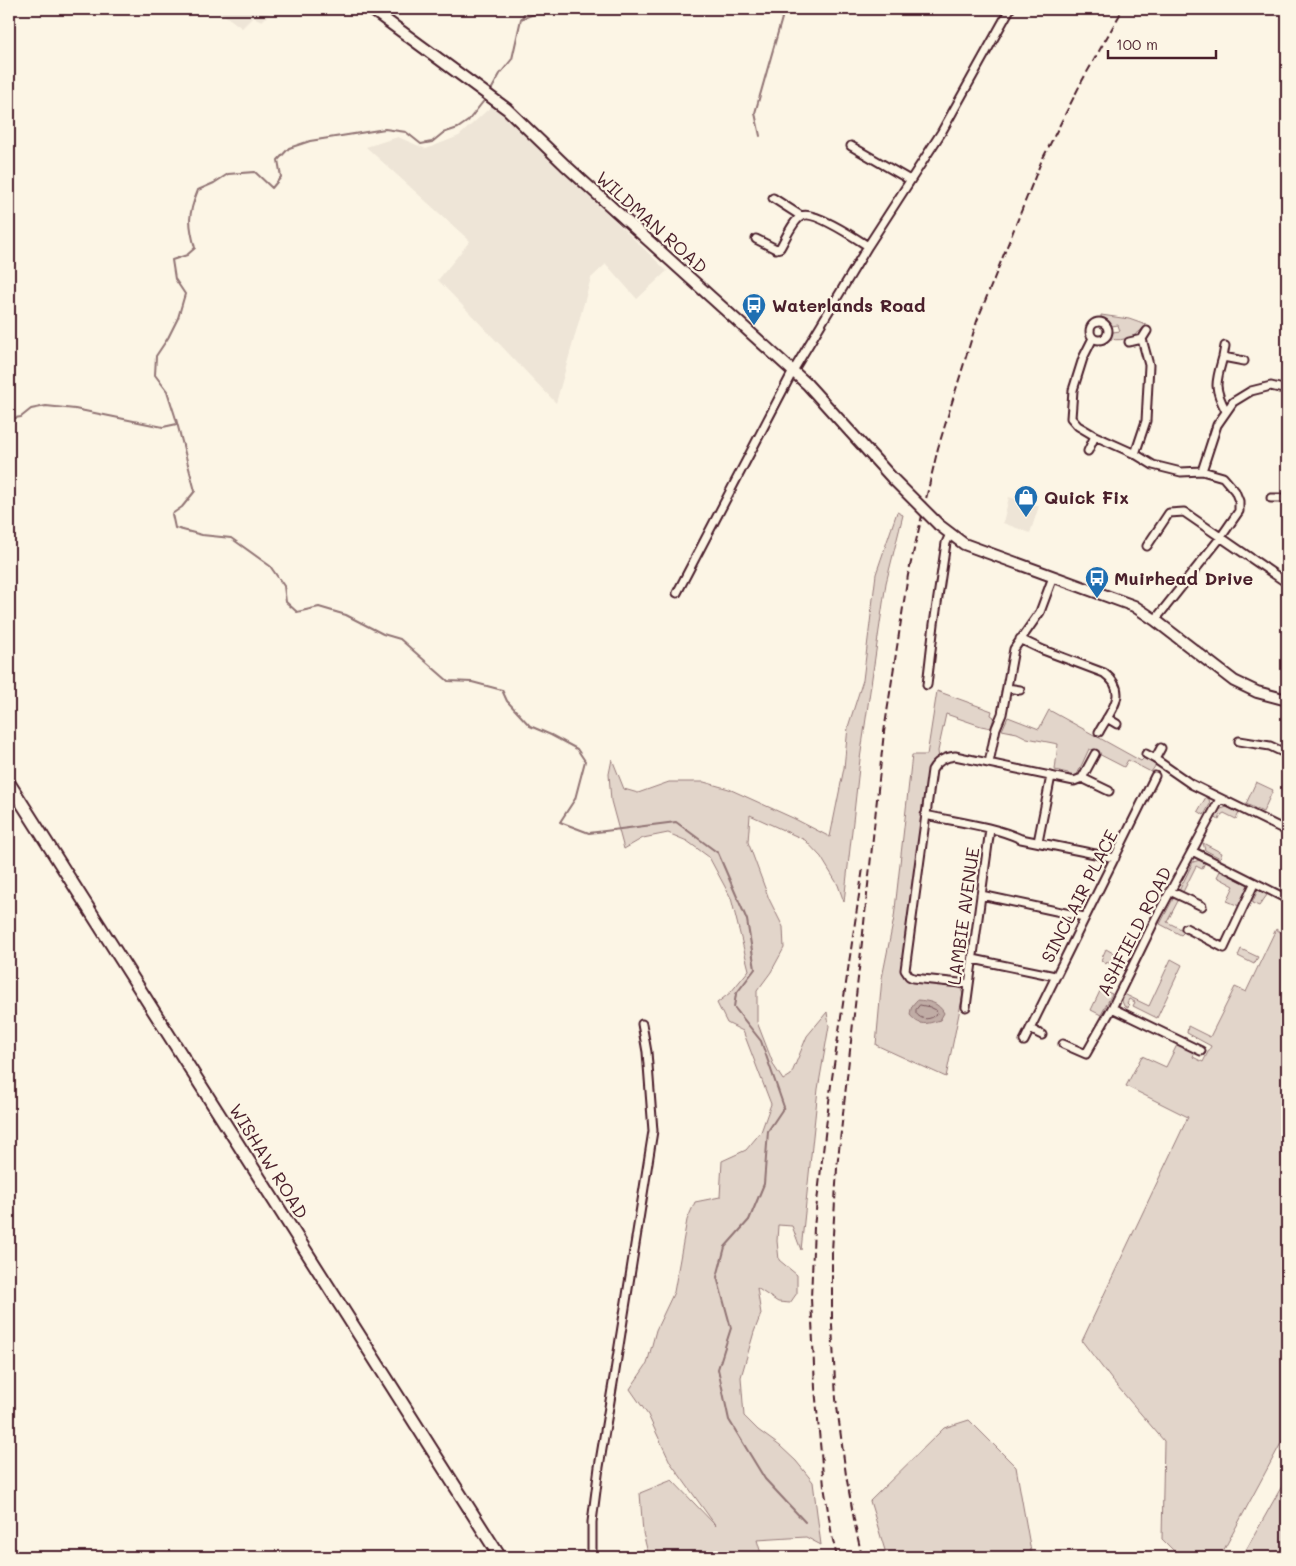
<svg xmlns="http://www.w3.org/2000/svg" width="1296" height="1566" viewBox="0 0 1296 1566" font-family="Mali,sans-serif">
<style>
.built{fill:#eee5d7}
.green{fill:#e2d5ca;stroke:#967a7a}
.water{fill:#c0aca5;stroke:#917474}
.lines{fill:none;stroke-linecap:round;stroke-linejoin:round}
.shore{stroke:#79575c;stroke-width:1}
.stream{stroke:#917474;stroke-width:2}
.minor-casing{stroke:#4a1f2b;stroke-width:11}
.secondary-casing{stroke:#4a1f2b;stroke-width:14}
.primary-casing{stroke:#4a1f2b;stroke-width:15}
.minor{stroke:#fcf5e5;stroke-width:7}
.secondary{stroke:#fcf5e5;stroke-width:10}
.primary{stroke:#fcf5e5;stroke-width:11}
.rail{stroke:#4a1f2b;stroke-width:2;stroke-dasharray:8 4;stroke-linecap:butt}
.secondary-bridge-casing{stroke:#4a1f2b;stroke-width:14;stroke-linecap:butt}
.secondary-bridge{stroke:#fcf5e5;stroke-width:10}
.labels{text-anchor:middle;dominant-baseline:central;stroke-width:4.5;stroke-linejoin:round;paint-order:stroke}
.street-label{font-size:18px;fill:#4a1f2b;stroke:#fcf5e5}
.poi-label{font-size:18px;font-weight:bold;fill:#4a1f2b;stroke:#fcf5e5;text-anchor:start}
</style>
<rect width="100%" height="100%" fill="#fcf5e5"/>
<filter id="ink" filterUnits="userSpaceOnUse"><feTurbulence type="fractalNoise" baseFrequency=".02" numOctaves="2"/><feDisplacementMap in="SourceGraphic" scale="10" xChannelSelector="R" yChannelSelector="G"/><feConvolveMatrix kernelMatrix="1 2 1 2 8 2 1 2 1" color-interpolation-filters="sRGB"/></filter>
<g filter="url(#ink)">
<path class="built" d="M 216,9 L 266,9 L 271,12 L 262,21 L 253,17 L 242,28 Z
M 494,104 L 667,271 L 637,299 L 606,264 L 591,278 L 556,403 L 438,280 L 470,241 L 366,147 L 398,137 L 426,149 L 459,136 Z
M 1009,497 L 1039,506 L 1030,533 L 1003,523 Z"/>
<path class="green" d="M 1101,315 L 1129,319 L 1146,325 C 1137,336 1125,342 1110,339 L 1113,332 L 1120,331 L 1118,325 L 1112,326 L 1108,320 L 1101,317 Z
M 897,512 L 903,515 L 886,583 L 860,759 L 844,902 L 838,885 L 821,857 L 805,840 L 750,815 L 748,842 L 769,899 L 783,927 L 784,948 L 771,972 L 757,991 L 757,1022 L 774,1066 L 783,1080 L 791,1075 L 807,1036 L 827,1012 L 829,1026 L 818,1089 L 801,1250 L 792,1226 L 778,1225 L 777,1241 L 779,1260 L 797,1275 L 797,1293 L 790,1303 L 778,1302 L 757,1288 L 761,1314 L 754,1332 L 741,1377 L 744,1416 L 758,1430 L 780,1446 L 796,1461 L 813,1482 L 821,1545 L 806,1537 L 757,1540 L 762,1557 L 649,1557 L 643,1533 L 640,1493 L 672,1480 L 716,1526 L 670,1462 L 648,1415 L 630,1389 L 647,1364 L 656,1330 L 674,1292 L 687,1220 L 695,1202 L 720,1197 L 722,1161 L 746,1150 L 761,1132 L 771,1104 L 743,1031 L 727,1023 L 717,1003 L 731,992 L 749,970 L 731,898 L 709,857 L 687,841 L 668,833 L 643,838 L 624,849 L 611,801 L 609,774 L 612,759 L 624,789 L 638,793 L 669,782 L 704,782 L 729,789 L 793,818 L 830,837 L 844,768 L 848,727 L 863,680 L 876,574 Z
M 937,691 L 992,711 L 991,715 L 994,717 L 991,728 L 981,726 L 946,714 L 938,751 L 939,758 L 930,767 L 927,778 L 901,967 C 901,975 904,979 912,980 L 960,987 L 963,994 L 946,1077 L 876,1045 L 882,978 L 894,918 L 912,755 L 927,755 Z
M 1049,710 L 1141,761 L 1144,758 L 1156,765 L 1151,772 L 1128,760 L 1124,767 L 1089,749 L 1076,777 L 1069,776 L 1068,773 L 1055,770 L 1058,744 L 1027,738 L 1017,733 L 1002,730 L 1008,717 L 1039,729 Z
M 1256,782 L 1273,790 L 1263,812 L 1246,804 Z
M 1206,797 L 1209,799 L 1210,804 L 1204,815 L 1198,811 Z
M 1227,807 L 1239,813 L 1236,819 L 1224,813 L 1221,815 L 1219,820 L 1214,817 L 1218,810 Z
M 1203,843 L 1222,853 L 1220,858 L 1205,850 Z
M 1200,860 L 1205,862 L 1202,869 L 1196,866 L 1183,892 L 1179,891 L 1193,862 Z
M 1220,871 L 1249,885 L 1239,906 L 1227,901 L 1234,886 L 1217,877 Z
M 1258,890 L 1267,895 L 1259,906 L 1252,903 Z
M 1174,897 L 1179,899 L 1167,922 L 1185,931 L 1181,935 L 1160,924 Z
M 1276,929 L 1287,937 L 1287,1432 L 1220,1557 L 1180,1557 L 1162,1539 L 1164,1441 L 1112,1380 L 1082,1341 L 1188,1117 L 1126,1086 L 1142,1056 L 1166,1067 L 1178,1043 L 1195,1052 L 1193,1057 L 1203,1062 L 1211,1046 L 1187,1033 L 1188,1026 L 1210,1037 L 1235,987 L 1246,992 Z
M 1106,949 L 1129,962 L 1125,971 L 1107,962 L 1106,964 L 1101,960 Z
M 1241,949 L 1258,957 L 1254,964 L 1238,956 Z
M 1171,959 L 1182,965 L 1157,1018 L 1133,1006 L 1135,1002 L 1129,999 L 1127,1003 L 1129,1005 L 1128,1008 L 1124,1006 L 1122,1001 L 1124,994 L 1149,1006 Z
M 1101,989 L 1112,994 L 1101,1015 L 1091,1010 Z
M 969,1420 L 1016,1467 L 1032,1557 L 887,1557 L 870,1501 L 944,1428 Z
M 1287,1477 L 1287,1557 L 1242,1557 Z"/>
<path class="water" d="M 917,1000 C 929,1001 938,1002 944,1013 L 940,1020 C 926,1024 920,1027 910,1015 C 911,1007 912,1005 917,1000 Z"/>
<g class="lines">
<path class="shore" d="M 920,1005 L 930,1007 L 936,1010 L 937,1014 C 931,1020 921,1021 916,1013 L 916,1010 Z"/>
<path class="stream" d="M 521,19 L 547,9
M 490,92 L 500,74 L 512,59 L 521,19 L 527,9
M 486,98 L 468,121 L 458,128 L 443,133 L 432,142 L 421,144 L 406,132 L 385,129 L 310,141 L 289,148 L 278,160 L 281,177 L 272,188 L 255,172 L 228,174 L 214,183 L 198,190 C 188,215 188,222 195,248 L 187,255 L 172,260 L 175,279 L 185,294 L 178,318 L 168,338 L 156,356 L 155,375 L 167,391 L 176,419 L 195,491 L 182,507 L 172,514 L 175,528 L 202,535 L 231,538 L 270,566 L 284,586 L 286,602 L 297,612 L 319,607 L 346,615 L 383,634 L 400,639 L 448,681 L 472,682 L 502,690 L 507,701 L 530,726 L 551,735 L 577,749 L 585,761 L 575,799 L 560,822 L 589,833 L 676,822 L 718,853 L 747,920 L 755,969 L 736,994 L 734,1007 L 761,1041 L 784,1107 L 768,1131 L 764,1184 L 749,1220 L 725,1247 L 717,1277 L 731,1328 L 718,1369 L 729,1420 L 765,1479 L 805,1522
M 760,136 L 755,113 L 782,18 L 775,9
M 9,419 L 21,417 L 31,409 L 46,406 L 75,409 L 163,427 L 177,424"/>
<g class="minor-casing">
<path id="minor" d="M 851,146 L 910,180
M 773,198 L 801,216
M 756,239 L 776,249 L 780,248 C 785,240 793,220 802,216 C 813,210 857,239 868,246
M1090 331a9 9 0 1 1 18 0a9 9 0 1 1-18 0Z
M 1093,338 L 1083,358 L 1073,390 L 1071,418 L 1078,426 L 1095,436 L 1135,454 L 1153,465 L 1181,472 L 1202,471 L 1223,477 L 1235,491 L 1239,501 L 1239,511 L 1221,537 L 1155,620
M 1142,339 L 1147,331
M 1129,342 L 1142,339 L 1149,365 L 1146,421 L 1135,454
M 1223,357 L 1225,346
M 1226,411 C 1213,387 1216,382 1223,357 L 1244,361
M 1088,451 L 1095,436
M 1202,471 L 1217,425 L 1233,402 L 1251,391 L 1271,386 L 1287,390
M 1271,498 L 1287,498
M 1147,546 L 1169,513 L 1184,512 L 1287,583
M 677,593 L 793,371 L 868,246 L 941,133 L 1010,9
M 1020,639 L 1043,650 L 1104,673 C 1130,692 1111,710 1099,732
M 927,685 L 934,624 L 946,543 L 950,534
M 1007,688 L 1020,690
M 1107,718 L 1117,724
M 1239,741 L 1270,746 L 1287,754
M 1161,748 L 1155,759 L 1191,784 L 1287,831
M 1146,754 L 1155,759
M 989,763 L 996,728 L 1002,714 L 1014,649 L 1040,612 L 1053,577
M 1082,778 L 1109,791
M 925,815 C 956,822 993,826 1021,839 L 1115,858
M 1038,842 L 1051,776
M 1192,851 L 1287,899
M 1170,891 L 1202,906
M 981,895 L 1084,917
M 1186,928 L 1224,948 L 1254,884
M 973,959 L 1055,976
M 969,984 L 913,978 L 909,976 L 905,970 L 932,770 C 937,761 945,757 955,756 L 1074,781 L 1082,778 L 1095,754
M 966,1007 L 990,829
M 1112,1008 L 1201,1051
M 1030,1029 L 1042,1035
M 1024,1041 L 1155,776
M 1063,1044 L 1086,1054 L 1112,1008 L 1156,918 L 1220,799
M 592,1557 L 592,1522 L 599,1467 L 615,1371 L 653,1131 L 647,1052 L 642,1024"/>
</g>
<g class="secondary-casing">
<path id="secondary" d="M 371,9 L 507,109 L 565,165 L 807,384 L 893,479
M 939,525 L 964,544 L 1134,606 L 1155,620 L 1234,681 L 1257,692 L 1287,700"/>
</g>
<g class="primary-casing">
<path id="primary" d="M 9,783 L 500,1557"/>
</g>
<use href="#minor" class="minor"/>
<use href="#secondary" class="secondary"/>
<use href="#primary" class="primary"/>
<path class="rail" d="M 837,1557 L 832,1536 L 824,1486 L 815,1388 L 811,1298 L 814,1227 L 831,1085 L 863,868
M 862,1557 L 855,1525 L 846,1475 L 836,1399 L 832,1326 L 832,1251 L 837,1168 L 863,933 L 884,732 L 908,575 L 938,448 L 977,321 L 1041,162 L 1082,81 L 1123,9"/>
<g class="secondary-bridge-casing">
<path id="secondary-bridge" d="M 893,479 L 939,525"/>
</g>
<use href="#secondary-bridge" class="secondary-bridge"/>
</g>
</g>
<defs>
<g id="bus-pin" transform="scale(1.25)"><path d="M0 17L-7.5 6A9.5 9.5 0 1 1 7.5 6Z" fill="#1f6fb2" stroke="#fcf5e5"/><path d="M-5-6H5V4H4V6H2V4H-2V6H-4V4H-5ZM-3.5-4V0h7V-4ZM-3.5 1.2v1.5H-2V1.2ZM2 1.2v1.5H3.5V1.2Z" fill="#fff"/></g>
<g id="shop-pin" transform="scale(1.25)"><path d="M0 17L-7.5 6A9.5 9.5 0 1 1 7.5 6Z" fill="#1f6fb2" stroke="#fcf5e5"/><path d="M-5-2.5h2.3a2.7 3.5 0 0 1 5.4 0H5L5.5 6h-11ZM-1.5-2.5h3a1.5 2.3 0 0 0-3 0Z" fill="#fff"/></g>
</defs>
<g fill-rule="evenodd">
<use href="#bus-pin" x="754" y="305"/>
<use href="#shop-pin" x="1026" y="497"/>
<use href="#bus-pin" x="1097" y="578"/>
</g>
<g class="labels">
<g class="street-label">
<text transform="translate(652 222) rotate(42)">WILDMAN ROAD</text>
<text transform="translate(1079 896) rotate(-63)">SINCLAIR PLACE</text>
<text transform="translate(963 916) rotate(-82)">LAMBIE AVENUE</text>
<text transform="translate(1134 931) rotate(-63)">ASHFIELD ROAD</text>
<text transform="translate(269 1161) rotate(58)">WISHAW ROAD</text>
</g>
<g class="poi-label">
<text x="772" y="305">Waterlands Road</text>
<text x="1044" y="497">Quick Fix</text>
<text x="1114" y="578">Muirhead Drive</text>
</g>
</g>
<rect width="1296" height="1566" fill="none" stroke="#fcf5e5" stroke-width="30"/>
<rect x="15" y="15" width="1266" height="1536" fill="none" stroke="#4a1f2b" stroke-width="2" filter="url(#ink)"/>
<path d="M1108 50v8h108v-8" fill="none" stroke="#4a1f2b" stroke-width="2.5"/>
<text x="1116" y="50" font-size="15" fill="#4a1f2b" stroke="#fcf5e5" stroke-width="4" paint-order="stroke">100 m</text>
</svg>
